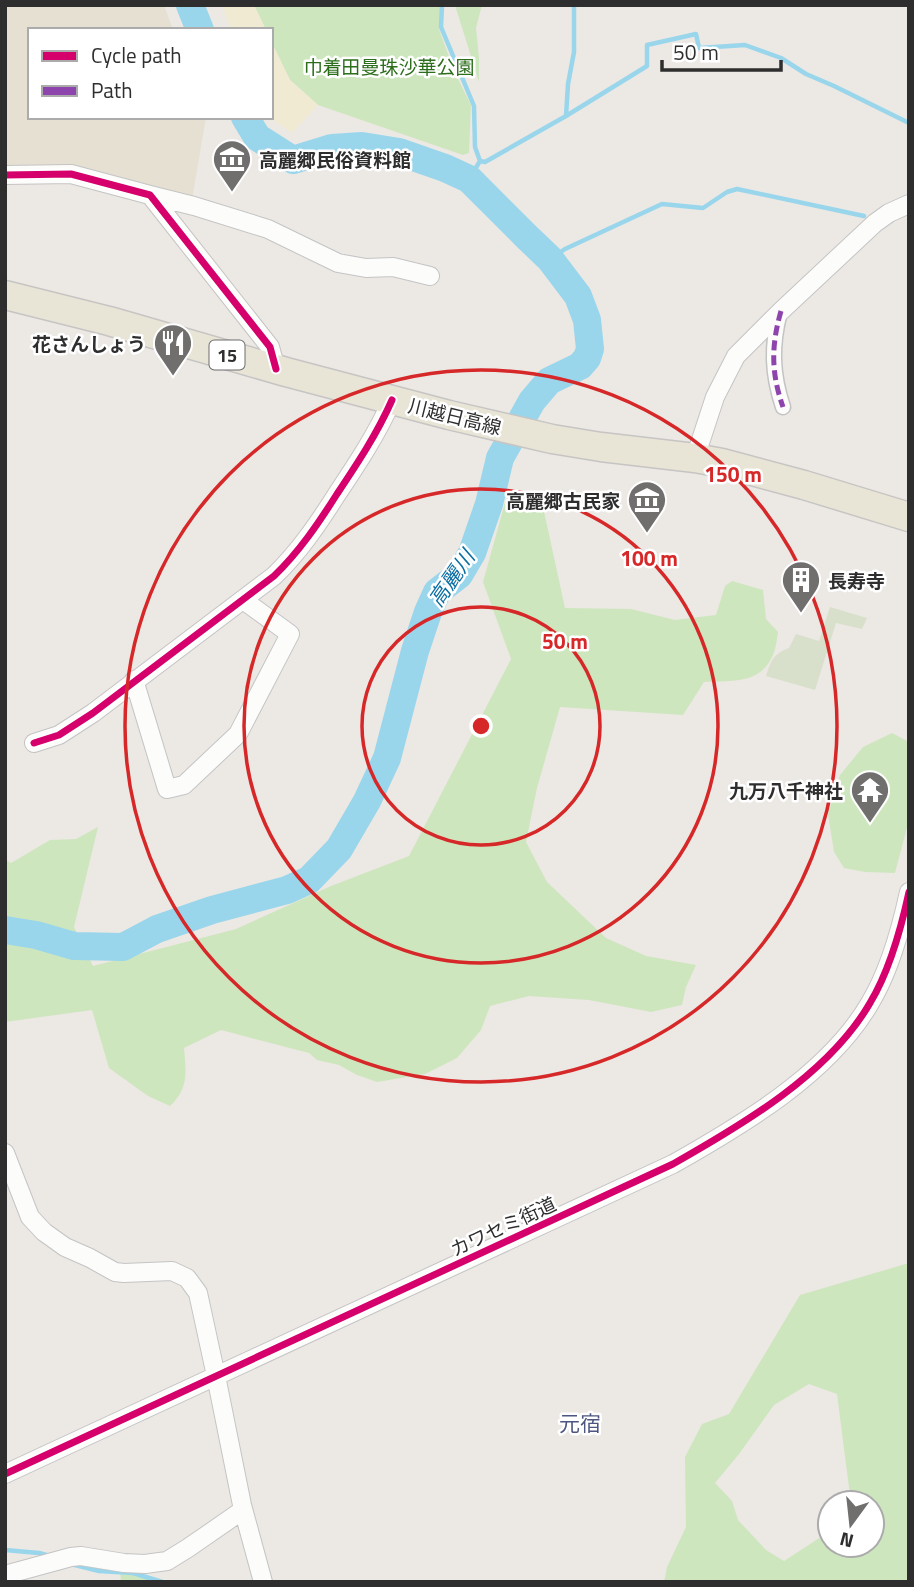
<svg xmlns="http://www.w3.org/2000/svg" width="914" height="1587" viewBox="0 0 914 1587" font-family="'Titillium Web','Noto Sans JP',sans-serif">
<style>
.education{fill:#e6e0d3}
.green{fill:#cee6be;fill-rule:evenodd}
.sand{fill:#f0ead3}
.cemetery{fill:#d8e0cc}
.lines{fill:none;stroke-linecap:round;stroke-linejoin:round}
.stream{stroke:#99d6ec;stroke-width:4.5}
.river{stroke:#99d6ec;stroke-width:28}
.pedestrian-casing{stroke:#c5c4c5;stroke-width:17}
.minor-casing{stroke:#c5c4c5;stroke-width:20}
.primary-casing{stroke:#c6c5c4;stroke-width:31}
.pedestrian{stroke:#fcfcfb;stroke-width:14}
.minor{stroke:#fcfcfb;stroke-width:18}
.primary{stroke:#e8e4d6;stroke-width:28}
.quiet{stroke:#8e44ad;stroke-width:5;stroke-dasharray:10 5;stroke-linecap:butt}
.cycleway-casing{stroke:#fff;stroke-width:11}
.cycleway{stroke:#d6006c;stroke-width:7}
.ring{fill:none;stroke:#d62828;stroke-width:3.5}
.labels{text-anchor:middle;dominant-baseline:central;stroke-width:5;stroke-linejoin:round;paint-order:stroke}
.shield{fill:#fff;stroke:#6d6d6d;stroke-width:2}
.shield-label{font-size:18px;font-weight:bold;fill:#2e2e2e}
.park-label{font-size:19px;fill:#2c6e1b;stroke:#fff}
.poi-label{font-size:19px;font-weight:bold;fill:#2e2e2e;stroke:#fff;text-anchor:end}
.street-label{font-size:19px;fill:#2e2e2e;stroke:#fff}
.water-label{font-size:21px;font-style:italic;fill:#0d6fa3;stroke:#fff}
.neighbourhood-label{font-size:21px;fill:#4d5680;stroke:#fff}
.centre{fill:#d62828;stroke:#fff;stroke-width:3.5}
.ring-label{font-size:21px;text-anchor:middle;font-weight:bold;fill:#d62828;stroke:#fff;stroke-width:5;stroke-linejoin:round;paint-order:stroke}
</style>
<rect width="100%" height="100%" fill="#ece8e4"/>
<path class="education" d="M 5,5 L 164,5 L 173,30 L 30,30 L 30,117 L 206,117 L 192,200 L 5,168 Z"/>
<path class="green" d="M 254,5 L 441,5 L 439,29 L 454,71 L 471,105 L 469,153 L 463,155 L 318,105 L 290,80 L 271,41 L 271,30 L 266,30 Z
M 455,5 L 482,5 L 476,28 L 479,58 L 479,82 Z
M 540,493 L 565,608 L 631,609 L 675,620 L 716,615 L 725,586 L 732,581 L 763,590 L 766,619 L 778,632 C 777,639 776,648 773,655 C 760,685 732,680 704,682 L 683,715 L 560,707 L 537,788 L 526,842 L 547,882 L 606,938 L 646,956 L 696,965 L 686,987 L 682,1005 L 651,1012 L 589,1000 L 529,996 L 490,1006 L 481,1030 L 457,1058 L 425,1074 L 377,1082 L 357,1075 L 339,1065 L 317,1060 L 309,1053 L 221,1030 L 184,1048 C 186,1072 189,1088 170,1106 L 148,1096 L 109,1068 L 92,1010 L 5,1022 L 5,859 L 11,863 L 50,840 L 76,839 L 98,827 L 74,927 L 93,966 L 236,929 L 331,886 L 409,856 L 511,659 L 483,582 L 506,499 Z
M 892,733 L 909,742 L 909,820 L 895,873 L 865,872 L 844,868 L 834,852 L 828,814 L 840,775 L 863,747 Z
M 909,1263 L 909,1582 L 664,1582 L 667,1567 L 686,1527 L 685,1457 L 702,1424 L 729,1414 L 800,1295 ZM 809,1384 L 837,1394 L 851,1503 L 872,1503 L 872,1545 L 830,1545 L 830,1531 L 784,1561 L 766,1550 L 738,1520 L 732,1501 L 715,1483 L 739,1454 L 774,1405 Z
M 130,1571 L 172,1582 L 121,1582 L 120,1572 Z"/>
<path class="sand" d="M 222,5 L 254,5 L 266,30 L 231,30 Z
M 271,41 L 290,80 L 318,105 L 292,133 L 269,117 L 271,117 Z"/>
<path class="cemetery" d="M 830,607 L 867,618 L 862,629 L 836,623 L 815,690 L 766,676 C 771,661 773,654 789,648 L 796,634 L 819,641 Z"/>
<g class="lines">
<path class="stream" d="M 442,5 L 441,27 L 474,106 L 475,147 L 480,161 L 469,179
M 566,116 L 647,66 L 647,45 L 696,34 L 699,48 L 745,45 L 781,58 L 806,74 L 834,86 L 909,123
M 480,161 L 485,162 L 566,116 L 568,84 L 574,52 L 574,5
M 550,259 L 565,249 L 662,204 L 703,208 L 727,192 L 737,189 L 864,216
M 5,1550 L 39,1553 L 50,1556
M 71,1564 L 99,1571 L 133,1573 L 162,1582"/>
<path class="river" d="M 190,5 L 200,30
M 5,930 L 36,935 L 74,946 L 123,947 L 157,929 L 212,910 L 287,890 L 309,880 L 339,849 L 367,801 L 387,758 L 415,651 L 428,612 L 437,592 L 459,575 L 472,553 L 489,504 L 500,458 L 532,401 L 549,381 L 580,366 L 587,358 L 590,349 L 587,320 L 578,296 L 550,259 L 528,238 L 469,179 L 445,168 L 399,152 L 362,146 L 332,148 L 293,160 L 257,137 L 245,117"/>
<g class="pedestrian-casing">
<path id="pedestrian" d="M 780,312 C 771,346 772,374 783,407"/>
</g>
<g class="minor-casing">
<path id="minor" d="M 5,175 L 71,174 L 150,195 L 270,347 L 276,369
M 150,195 L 194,206 L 268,229 L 338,263 L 366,268 L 393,267 L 430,276
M 695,458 L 715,397 L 736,356 L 781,311 L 875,223 L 889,213 L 909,204
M 134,680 L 167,789 L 184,785 L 238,734 L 290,634 L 243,600
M 34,743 L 59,735 L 93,713 L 274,576 C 299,552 318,524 337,494 C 357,464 377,434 392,400
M 5,1153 L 30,1217 L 44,1232 L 65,1247 L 90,1258 L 115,1272 L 124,1273 L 172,1271 L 187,1278 L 198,1293 L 216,1376 L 242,1505 L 263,1582
M 5,1474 L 673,1164 C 742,1125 829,1074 870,1003 C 890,970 901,929 909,892
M 5,1575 L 71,1557 L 81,1556 L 124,1563 L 145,1564 L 167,1561 L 188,1548 L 243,1510"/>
</g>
<g class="primary-casing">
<path id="primary" d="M 5,295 L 109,321 L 286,372 L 449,415 L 552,439 L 601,447 L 695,458 L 722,463 L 804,485 L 909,517"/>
</g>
<use href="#pedestrian" class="pedestrian"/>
<use href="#minor" class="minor"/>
<use href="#primary" class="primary"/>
<path class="quiet" d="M 781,311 C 771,346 771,373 783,407"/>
<g class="cycleway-casing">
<path id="cycleway" d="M 5,175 L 71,174 L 150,195 L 270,347 L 276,369
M 34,743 L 59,735 L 93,713 L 274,576 C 299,552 318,524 337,494 C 357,464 377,434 392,400
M 5,1474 L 673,1164 C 742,1125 829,1074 870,1003 C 890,970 901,929 909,892"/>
</g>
<use href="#cycleway" class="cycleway"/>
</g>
<g class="ring">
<circle cx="481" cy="726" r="119"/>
<circle cx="481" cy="726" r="237"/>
<circle cx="481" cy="726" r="356"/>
</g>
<defs>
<g id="museum-pin" transform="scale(2.0125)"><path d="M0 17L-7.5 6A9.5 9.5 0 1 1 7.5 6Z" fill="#706f6e" stroke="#fff"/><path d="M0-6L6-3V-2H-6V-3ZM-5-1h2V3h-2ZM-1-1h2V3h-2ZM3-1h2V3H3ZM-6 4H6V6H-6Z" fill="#fff"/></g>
<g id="restaurant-pin" transform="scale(2.0125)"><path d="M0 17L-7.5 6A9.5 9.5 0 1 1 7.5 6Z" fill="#706f6e" stroke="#fff"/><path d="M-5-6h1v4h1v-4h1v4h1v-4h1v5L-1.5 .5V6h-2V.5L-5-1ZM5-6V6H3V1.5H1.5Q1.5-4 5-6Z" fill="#fff"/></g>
<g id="building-pin" transform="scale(2.0125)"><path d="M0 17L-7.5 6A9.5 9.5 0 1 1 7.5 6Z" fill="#706f6e" stroke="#fff"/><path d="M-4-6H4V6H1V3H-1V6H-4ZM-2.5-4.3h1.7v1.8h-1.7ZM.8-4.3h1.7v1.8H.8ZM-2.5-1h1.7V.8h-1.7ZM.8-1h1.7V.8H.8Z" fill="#fff"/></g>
<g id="temple-pin" transform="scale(2.0125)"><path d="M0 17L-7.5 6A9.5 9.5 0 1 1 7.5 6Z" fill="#706f6e" stroke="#fff"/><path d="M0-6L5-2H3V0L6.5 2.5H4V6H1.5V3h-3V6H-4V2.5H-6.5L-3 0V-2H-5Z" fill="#fff"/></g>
</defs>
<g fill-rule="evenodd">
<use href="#museum-pin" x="232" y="159"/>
<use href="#restaurant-pin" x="173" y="343"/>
<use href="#museum-pin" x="647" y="500"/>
<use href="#building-pin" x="801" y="580"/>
<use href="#temple-pin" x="870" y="790"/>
</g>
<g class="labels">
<rect class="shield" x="209.5" y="340.5" width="35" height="29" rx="5"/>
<g class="shield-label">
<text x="227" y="355">15</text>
</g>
<g class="park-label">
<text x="389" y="66">巾着田曼珠沙華公園</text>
</g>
<g class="poi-label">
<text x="259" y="159" text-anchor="start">高麗郷民俗資料館</text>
<text x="146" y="343">花さんしょう</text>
<text x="620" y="500">高麗郷古民家</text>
<text x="828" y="580" text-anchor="start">長寿寺</text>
<text x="843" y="790">九万八千神社</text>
</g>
<g class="street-label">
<text transform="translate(455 416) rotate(14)">川越日高線</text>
<text transform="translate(503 1226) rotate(-25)">カワセミ街道</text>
</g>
<g class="water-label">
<text transform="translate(451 578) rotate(-55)">高麗川</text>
</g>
<g class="neighbourhood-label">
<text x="580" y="1423">元宿</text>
</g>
</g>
<circle cx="481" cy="726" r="10" class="centre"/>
<g class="ring-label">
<text x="733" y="482">150 m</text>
<text x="649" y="566">100 m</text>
<text x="565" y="649">50 m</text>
</g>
<rect width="914" height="1587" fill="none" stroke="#2e2e2e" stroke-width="14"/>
<rect x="28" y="28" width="245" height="91" fill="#ffffff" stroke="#ababab" stroke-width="2"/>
<rect x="42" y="51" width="35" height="10" fill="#d6006c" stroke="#ababab" stroke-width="2"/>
<text x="91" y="63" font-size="21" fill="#2e2e2e">Cycle path</text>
<rect x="42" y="86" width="35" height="10" fill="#8e44ad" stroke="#ababab" stroke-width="2"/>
<text x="91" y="98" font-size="21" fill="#2e2e2e">Path</text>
<g transform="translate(851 1524) rotate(195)"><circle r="33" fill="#ffffff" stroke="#ababab" stroke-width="2"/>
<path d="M0-5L12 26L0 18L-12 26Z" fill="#706f6e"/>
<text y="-10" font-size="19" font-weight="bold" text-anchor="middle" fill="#2e2e2e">N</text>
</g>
<path d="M662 60v10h119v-10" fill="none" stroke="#2e2e2e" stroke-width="3.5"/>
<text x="673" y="60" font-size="21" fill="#2e2e2e" stroke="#ffffff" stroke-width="5" paint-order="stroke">50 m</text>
</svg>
